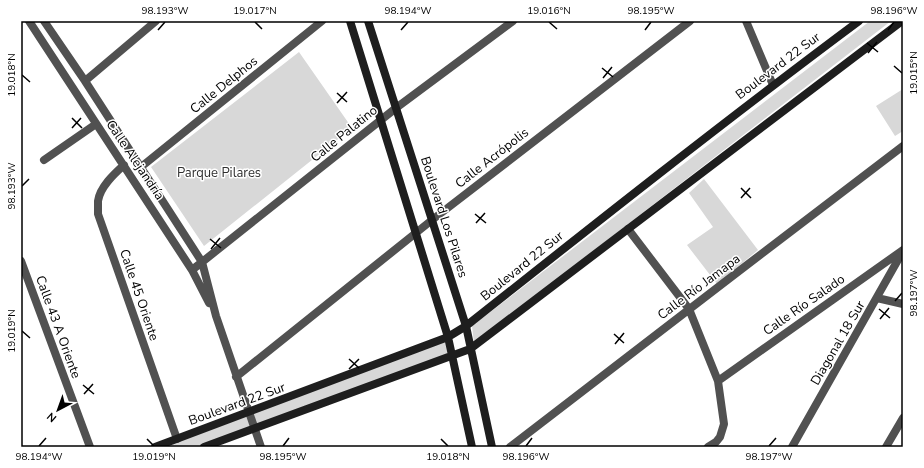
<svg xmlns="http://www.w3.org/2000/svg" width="924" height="468" viewBox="0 0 924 468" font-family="'Nunito Sans',sans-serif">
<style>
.green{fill:#d8d8d8}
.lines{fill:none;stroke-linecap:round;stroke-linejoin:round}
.street{stroke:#515151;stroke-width:8}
.secondary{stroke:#1e1e1e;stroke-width:8}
.ticks{fill:none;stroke:#000;stroke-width:1.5}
.labels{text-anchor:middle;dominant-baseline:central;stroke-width:3;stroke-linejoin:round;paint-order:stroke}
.street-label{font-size:13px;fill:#000;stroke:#fff}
.park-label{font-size:13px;fill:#2f2f2f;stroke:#fff}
.neatline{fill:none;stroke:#000;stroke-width:1.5}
.ticks-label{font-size:10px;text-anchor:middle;fill:#000}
</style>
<rect width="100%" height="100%" fill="#fff"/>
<path class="green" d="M 870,21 L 891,21 L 474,343 L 472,326 Z
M 299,52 L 352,128 L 204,246 L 151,167 Z
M 903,89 L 903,131 L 895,136 L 876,106 Z
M 704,179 L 758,250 L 717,284 L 687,245 L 713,227 L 689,193 Z
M 445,341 L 449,355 L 200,447 L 161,447 Z"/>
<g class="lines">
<path class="street" d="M 29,21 L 192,270 L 209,303
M 44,21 L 85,81 L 202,262 L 216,316 L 261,447
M 746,21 L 773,85
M 85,81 L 156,21
M 44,160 L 96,124
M 124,165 C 114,174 100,187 98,201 C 98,205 98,210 98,214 L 177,439
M 141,167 L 322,21
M 628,229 L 689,309 L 718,381 L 724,424 L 720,437 L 716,442 L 708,447
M 21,261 L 90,447
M 192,270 L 396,108 L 513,21
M 877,298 L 903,304
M 236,377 L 432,220 L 690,21
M 718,381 L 903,250
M 510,447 C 640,346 772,246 903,146
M 792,447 L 903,251
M 886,447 L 903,418"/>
<path class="secondary" d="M 350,21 L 448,337 L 472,447
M 368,21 L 466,326 L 492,447
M 155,447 L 448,337 L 466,326 C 596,223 726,120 859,21
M 204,447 L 470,349 L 902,21"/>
</g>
<path class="ticks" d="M 255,22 L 262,29M 549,22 L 557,29M 158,30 L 165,22M 401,30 L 408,22M 645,30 L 651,22M 888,30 L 894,22M 867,43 L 878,52M 868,53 L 877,42M 894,66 L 902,73M 602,68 L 613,77M 22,75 L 30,82M 603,78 L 612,67M 337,93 L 347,102M 337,103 L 347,92M 72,118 L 82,128M 72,128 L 81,118M 22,186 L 29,179M 741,188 L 751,198M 741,198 L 750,188M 475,214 L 486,223M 476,223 L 485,213M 210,239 L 221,248M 211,249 L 220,238M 895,301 L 902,293M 879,309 L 890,318M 880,319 L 889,308M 22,331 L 30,338M 614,334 L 624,343M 615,344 L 624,333M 349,359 L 359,368M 349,369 L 359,359M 83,385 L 94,394M 84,394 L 93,384M 147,439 L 154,446M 441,439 L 448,446M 39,446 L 46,438M 283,446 L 289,438M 526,446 L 532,438M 769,446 L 776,438"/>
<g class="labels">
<g class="street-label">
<text transform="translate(778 66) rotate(-37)">Boulevard 22 Sur</text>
<text transform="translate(224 85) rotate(-39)">Calle Delphos</text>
<text transform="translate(344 134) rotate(-39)">Calle Palatino</text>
<text transform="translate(492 158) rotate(-38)">Calle Acrópolis</text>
<text transform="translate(135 160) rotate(56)">Calle Alejandría</text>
<text transform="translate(444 217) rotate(72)">Boulevard Los Pilares</text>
<text transform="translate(522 266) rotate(-39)">Boulevard 22 Sur</text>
<text transform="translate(699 287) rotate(-37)">Calle Río Jamapa</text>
<text transform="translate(139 295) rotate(71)">Calle 45 Oriente</text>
<text transform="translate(804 305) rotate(-35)">Calle Río Salado</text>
<text transform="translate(58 327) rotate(70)">Calle 43 A Oriente</text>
<text transform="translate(838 343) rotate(-60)">Diagonal 18 Sur</text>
<text transform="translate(237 404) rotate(-20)">Boulevard 22 Sur</text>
</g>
<g class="park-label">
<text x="219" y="173">Parque Pilares</text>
</g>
</g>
<rect width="924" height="468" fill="none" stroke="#ffffff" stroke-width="44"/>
<g transform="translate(58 410) rotate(221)" stroke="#ffffff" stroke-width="3" paint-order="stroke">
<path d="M0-3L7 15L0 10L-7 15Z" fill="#000000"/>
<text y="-6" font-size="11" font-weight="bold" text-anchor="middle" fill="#000000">N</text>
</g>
<rect x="22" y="22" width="880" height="424" class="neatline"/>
<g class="ticks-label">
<text x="165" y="14">98.193°W</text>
<text x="255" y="14">19.017°N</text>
<text x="408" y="14">98.194°W</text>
<text x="549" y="14">19.016°N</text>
<text x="651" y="14">98.195°W</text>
<text x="894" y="14">98.196°W</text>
<text transform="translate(913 73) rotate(-90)" y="4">19.015°N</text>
<text transform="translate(11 75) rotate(-90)" y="4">19.018°N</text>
<text transform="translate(11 186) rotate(-90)" y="4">98.193°W</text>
<text transform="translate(913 293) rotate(-90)" y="4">98.197°W</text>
<text transform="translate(11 331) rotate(-90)" y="4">19.019°N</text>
<text x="39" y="460">98.194°W</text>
<text x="154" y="460">19.019°N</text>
<text x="283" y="460">98.195°W</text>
<text x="448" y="460">19.018°N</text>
<text x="526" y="460">98.196°W</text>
<text x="769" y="460">98.197°W</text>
</g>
</svg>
